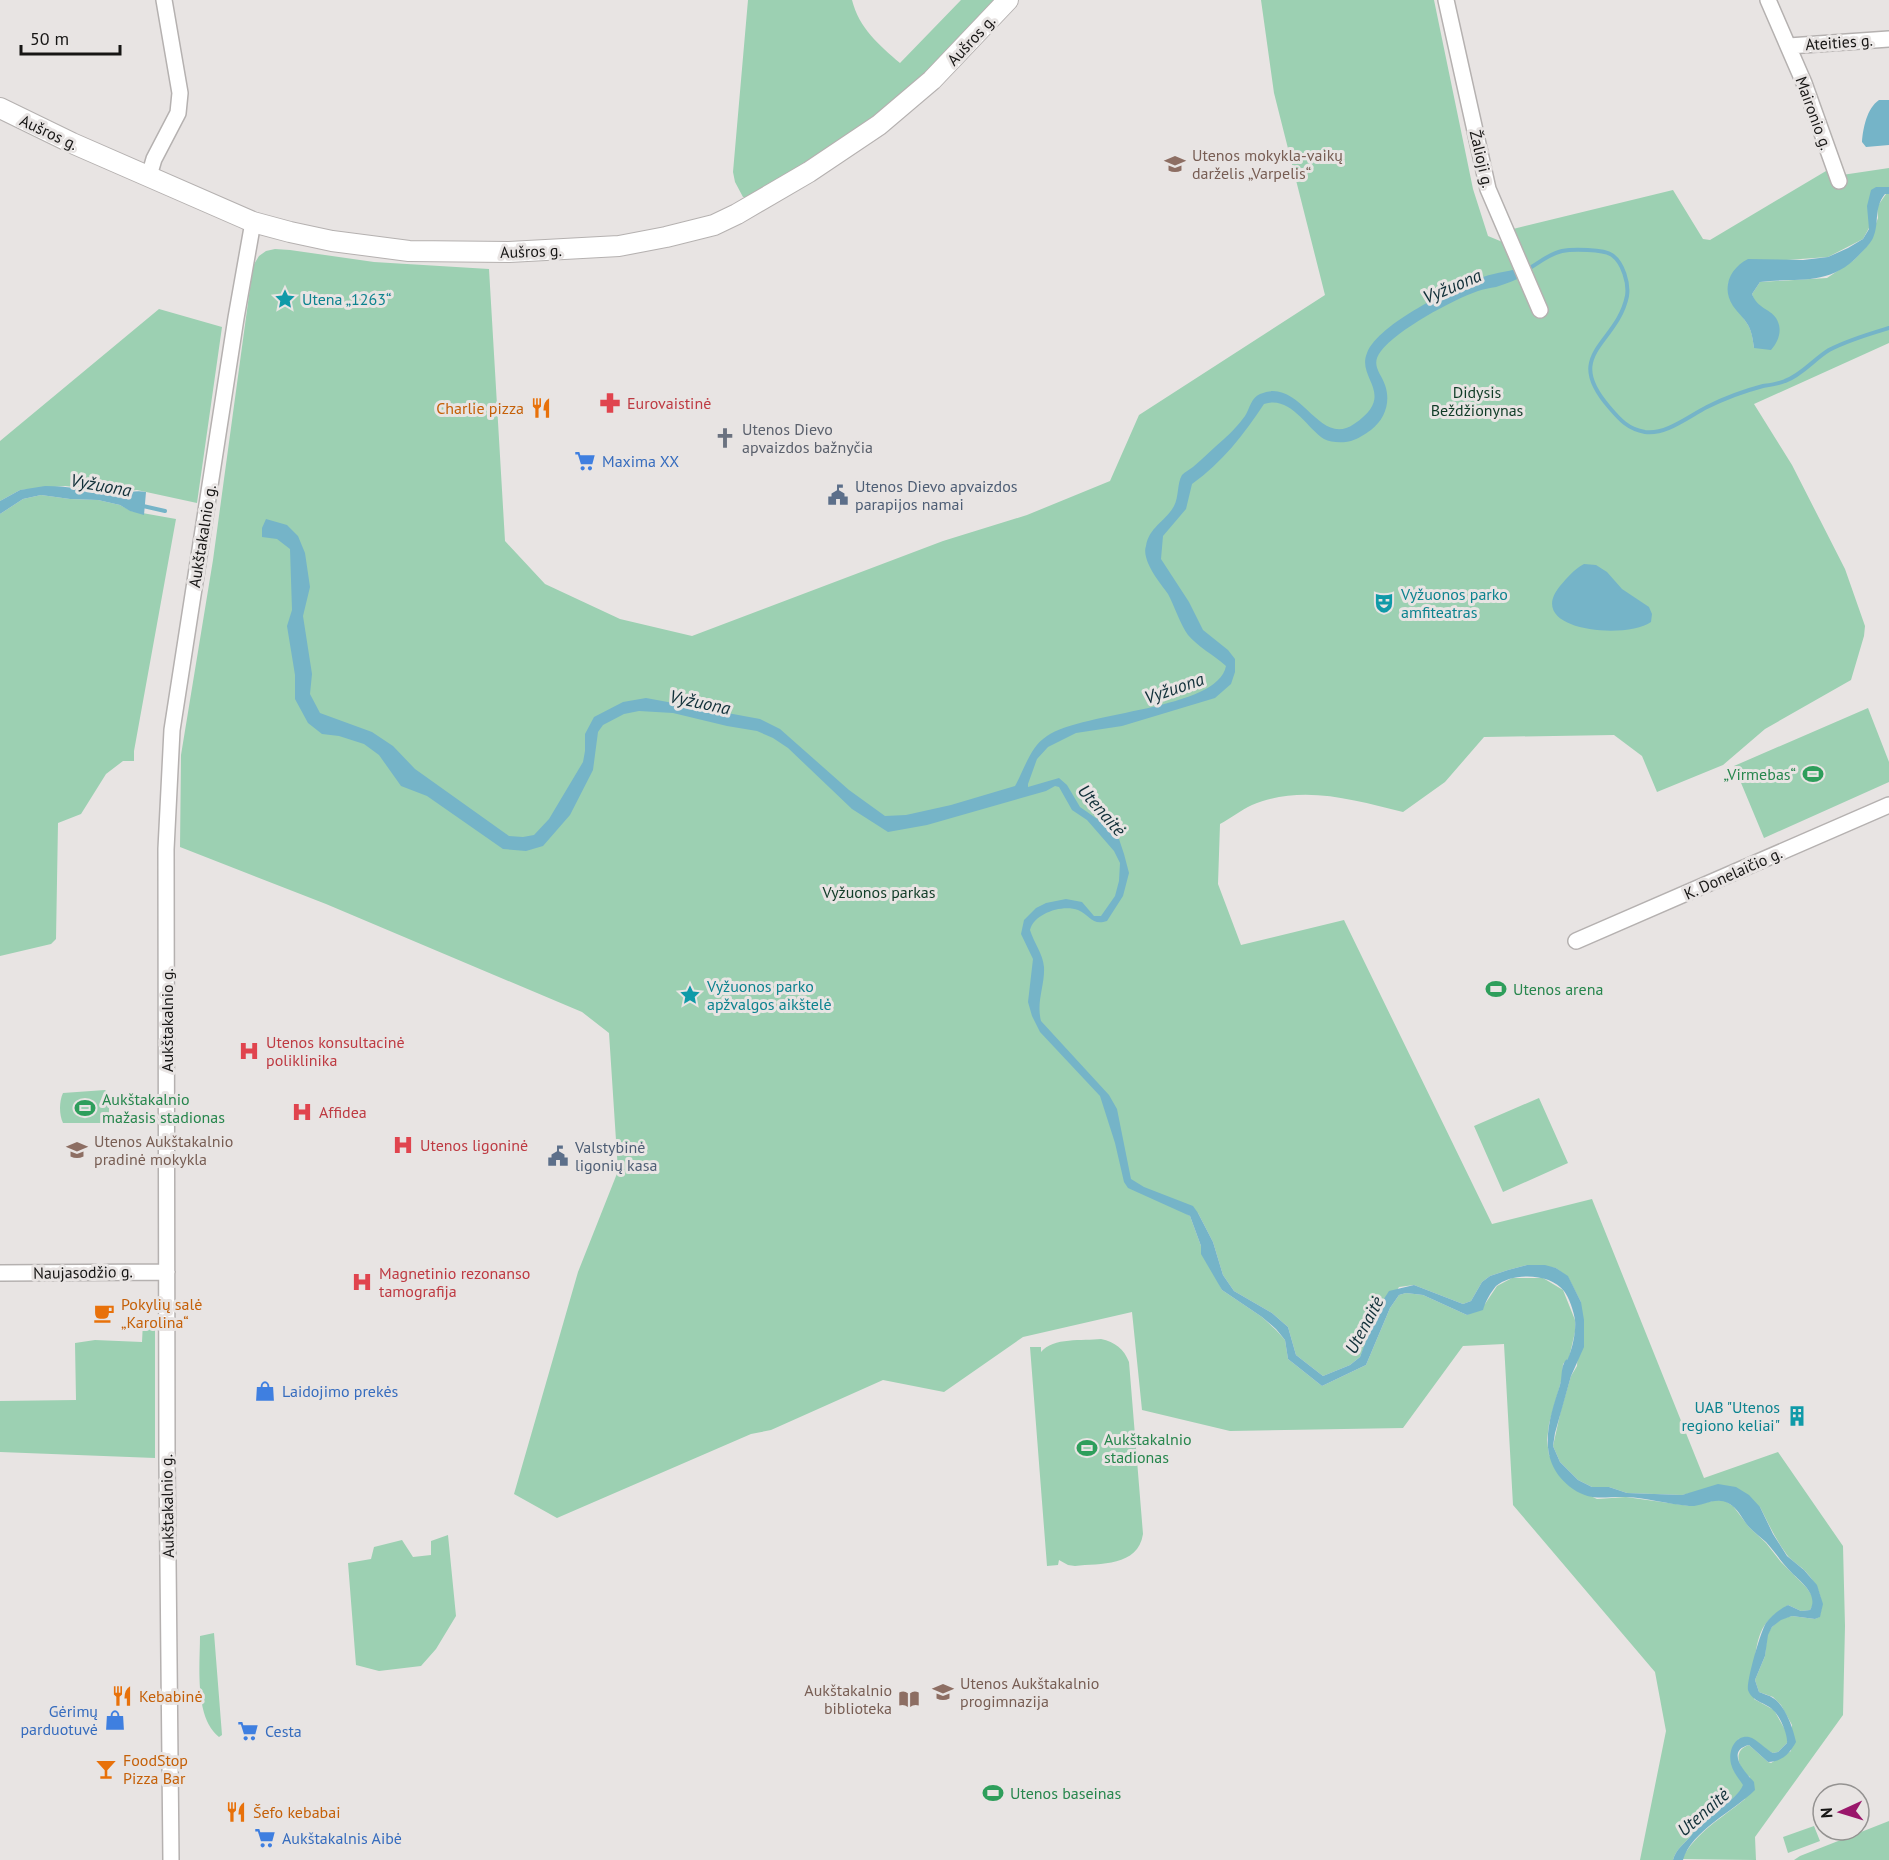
<svg xmlns="http://www.w3.org/2000/svg" width="1889" height="1860" viewBox="0 0 1889 1860" font-family="'PT Sans',sans-serif">
<style>
.green{fill:#9cd0b2}
.water{fill:#75b4c8}
.lines{fill:none;stroke-linecap:round;stroke-linejoin:round}
.stream{stroke:#75b4c8;stroke-width:4}
.minor-casing{stroke:#b5b1b0;stroke-width:18}
.tertiary-casing{stroke:#b5b1b0;stroke-width:22}
.minor{stroke:#fff;stroke-width:15}
.tertiary{stroke:#fff;stroke-width:20}
.labels{text-anchor:middle;dominant-baseline:central;stroke-width:6;stroke-linejoin:round;paint-order:stroke}
.street-label{font-size:16px;fill:#171615;stroke:#e8e4e3}
.education-label{font-size:16px;fill:#785e54;stroke:#e8e4e3;text-anchor:start}
.culture-label{font-size:16px;fill:#0d838f;stroke:#e8e4e3;text-anchor:start}
.park-label{font-size:16px;fill:#103c27;stroke:#e8e4e3}
.health-label{font-size:16px;fill:#be3a42;stroke:#e8e4e3;text-anchor:start}
.food-label{font-size:16px;fill:#c56008;stroke:#e8e4e3;text-anchor:start}
.worship-label{font-size:16px;fill:#5b616d;stroke:#e8e4e3;text-anchor:start}
.shop-label{font-size:16px;fill:#366cbe;stroke:#e8e4e3;text-anchor:start}
.service-label{font-size:16px;fill:#4e5e75;stroke:#e8e4e3;text-anchor:start}
.leisure-label{font-size:16px;fill:#27864d;stroke:#e8e4e3;text-anchor:start}
.water-label{font-size:18px;font-style:italic;fill:#113039;stroke:#e8e4e3}
</style>
<rect width="100%" height="100%" fill="#e8e4e3"/>
<path class="green" d="M 748,0 L 852,0 C 859,28 879,45 900,63 L 961,0 L 997,0 L 915,85 L 887,109 L 783,182 L 750,197 L 743,197 L 735,182 L 733,172 Z
M 1261,0 L 1434,0 L 1473,189 L 1488,236 L 1517,248 L 1513,229 L 1673,190 L 1703,239 L 1710,240 L 1826,171 L 1842,175 L 1889,168 L 1889,187 L 1876,187 L 1869,228 L 1863,239 L 1828,257 L 1787,260 L 1728,283 C 1727,302 1739,309 1748,325 C 1752,331 1753,341 1754,348 L 1755,303 L 1752,294 L 1760,282 L 1827,278 L 1854,260 L 1868,245 L 1878,218 L 1877,207 L 1886,194 L 1889,194 L 1889,343 L 1754,404 L 1792,465 L 1845,569 L 1865,626 L 1864,636 L 1851,680 L 1765,729 L 1723,765 L 1657,792 L 1642,756 L 1614,735 L 1484,737 L 1445,782 L 1403,812 C 1353,800 1303,784 1252,805 C 1241,810 1231,818 1220,824 L 1218,884 L 1241,945 L 1344,920 L 1492,1224 L 1592,1199 L 1704,1478 L 1778,1452 L 1843,1546 L 1845,1626 L 1843,1715 L 1755,1837 L 1756,1860 L 1682,1859 C 1696,1832 1722,1818 1745,1799 L 1750,1777 C 1738,1769 1732,1750 1749,1745 L 1768,1762 L 1771,1763 L 1791,1751 L 1792,1725 L 1781,1705 L 1773,1697 L 1759,1692 L 1755,1680 L 1765,1656 L 1767,1635 L 1772,1627 L 1781,1619 L 1792,1616 L 1815,1619 L 1819,1617 C 1827,1600 1815,1580 1802,1568 C 1796,1563 1789,1559 1785,1552 C 1775,1538 1768,1523 1760,1507 L 1700,1491 L 1682,1495 L 1627,1493 L 1609,1487 L 1592,1487 L 1578,1480 L 1560,1462 L 1553,1446 L 1561,1410 L 1571,1376 L 1577,1366 L 1581,1302 L 1568,1277 L 1556,1268 L 1527,1265 L 1508,1270 L 1490,1276 L 1482,1282 L 1471,1301 L 1463,1304 L 1414,1285 L 1399,1287 L 1370,1333 L 1360,1357 L 1350,1365 L 1323,1376 L 1296,1355 L 1288,1327 L 1272,1313 L 1234,1291 L 1223,1275 L 1213,1242 L 1198,1213 L 1177,1208 L 1190,1216 L 1201,1246 L 1222,1290 L 1262,1317 L 1276,1330 L 1285,1340 L 1288,1359 L 1322,1386 L 1366,1365 L 1390,1308 L 1399,1295 L 1406,1293 L 1423,1295 L 1467,1315 L 1485,1304 L 1497,1286 L 1512,1278 L 1543,1278 L 1563,1290 L 1575,1320 L 1575,1332 L 1569,1358 L 1563,1364 L 1562,1378 L 1549,1424 L 1547,1440 L 1549,1455 L 1573,1488 L 1597,1499 L 1626,1497 L 1690,1506 L 1717,1500 L 1725,1501 L 1733,1506 L 1749,1527 L 1766,1543 L 1781,1562 L 1806,1587 L 1813,1597 L 1813,1605 L 1810,1610 L 1801,1611 L 1788,1605 C 1782,1610 1774,1614 1769,1620 C 1752,1636 1754,1677 1754,1699 L 1774,1710 L 1788,1735 L 1787,1743 L 1778,1752 L 1773,1753 C 1758,1746 1756,1735 1738,1739 L 1734,1771 L 1744,1785 C 1736,1801 1714,1810 1701,1822 C 1696,1826 1694,1833 1690,1837 C 1683,1845 1676,1849 1673,1860 L 1640,1860 L 1666,1731 L 1655,1672 L 1513,1505 L 1504,1344 L 1463,1346 L 1403,1428 L 1230,1431 L 1142,1410 L 1132,1312 L 1023,1337 L 944,1392 L 883,1380 L 771,1430 L 751,1434 L 557,1518 L 514,1494 L 578,1272 L 618,1171 L 609,1033 L 582,1012 L 326,904 L 180,847 L 181,755 L 213,560 L 253,266 L 259,256 L 266,251 L 275,249 L 290,250 L 374,262 L 489,269 L 505,541 L 545,584 L 620,619 L 692,636 L 943,541 L 1027,515 L 1110,481 L 1139,415 L 1325,295 L 1274,93 Z
M 159,309 L 222,327 L 197,503 L 137,490 L 119,492 L 65,486 L 20,490 L 0,501 L 0,441 Z
M 41,495 L 70,499 L 98,500 L 120,505 L 131,511 L 176,519 L 134,751 L 134,761 L 123,761 L 106,774 L 81,814 L 58,823 L 56,939 L 51,944 L 0,956 L 0,514 L 23,499 Z
M 1868,708 L 1889,762 L 1889,782 L 1764,838 L 1734,766 Z
M 105,1090 L 109,1094 L 109,1120 L 106,1123 L 63,1123 C 59,1115 59,1101 63,1093 Z
M 1539,1098 L 1568,1163 L 1503,1192 L 1474,1126 Z
M 149,1319 L 155,1320 L 155,1458 L 0,1452 L 0,1401 L 76,1400 L 75,1343 L 95,1340 L 142,1342 L 143,1322 Z
M 1101,1339 C 1115,1342 1124,1349 1129,1362 L 1143,1534 C 1138,1567 1100,1563 1075,1566 L 1068,1565 L 1059,1560 L 1058,1565 L 1047,1566 L 1030,1347 L 1041,1347 L 1041,1352 C 1053,1337 1083,1341 1101,1339 Z
M 448,1535 L 456,1616 L 436,1649 L 421,1666 L 379,1671 L 356,1665 L 348,1563 L 371,1559 L 374,1547 L 402,1540 L 413,1557 L 431,1555 L 431,1541 Z
M 214,1633 L 222,1735 L 219,1737 C 194,1718 200,1664 200,1636 Z
M 1889,1821 L 1889,1860 L 1794,1860 L 1800,1856 Z
M 1814,1826 L 1820,1841 L 1788,1853 L 1783,1837 Z"/>
<path class="water" d="M 1879,100 L 1889,100 L 1889,145 L 1866,147 L 1862,142 C 1863,128 1867,108 1879,100 Z
M 1876,187 L 1889,187 L 1889,194 L 1885,194 C 1873,209 1880,222 1873,238 C 1870,244 1864,250 1859,255 C 1829,287 1798,277 1760,282 L 1752,294 C 1758,309 1769,308 1776,318 C 1783,329 1779,341 1771,350 L 1754,348 C 1753,341 1752,332 1748,325 C 1744,318 1738,313 1733,306 C 1721,288 1730,268 1748,259 L 1803,260 L 1828,257 L 1848,248 L 1863,239 L 1869,229 L 1867,206 L 1871,190 Z
M 1527,266 L 1530,274 C 1519,278 1507,284 1496,287 C 1490,288 1483,289 1478,291 C 1452,300 1397,330 1381,351 C 1370,365 1381,373 1385,385 C 1391,402 1385,419 1371,430 C 1365,434 1358,439 1351,441 C 1344,443 1331,443 1324,439 C 1306,427 1290,395 1264,404 C 1244,434 1222,463 1192,484 L 1186,509 L 1163,536 L 1161,559 L 1189,602 L 1203,630 L 1228,650 L 1235,659 L 1235,672 L 1231,684 L 1215,698 L 1122,726 L 1076,733 L 1048,747 L 1037,759 L 1028,784 L 1028,787 L 1059,778 L 1067,785 L 1080,807 L 1103,823 L 1119,839 L 1124,854 L 1129,873 L 1123,896 L 1107,921 C 1092,926 1090,915 1078,910 C 1063,904 1034,913 1030,930 C 1034,943 1043,954 1044,967 C 1045,985 1036,1002 1041,1021 L 1109,1095 L 1117,1109 L 1131,1179 L 1144,1187 L 1193,1206 L 1198,1213 L 1213,1242 L 1223,1275 L 1234,1291 L 1272,1313 L 1288,1327 L 1296,1355 L 1323,1376 L 1350,1365 L 1360,1357 L 1378,1308 L 1389,1291 L 1414,1285 L 1463,1304 L 1471,1301 L 1482,1282 L 1490,1276 L 1508,1270 L 1527,1265 L 1545,1265 L 1556,1268 L 1568,1276 L 1581,1302 L 1584,1320 L 1584,1347 L 1571,1376 L 1555,1433 L 1553,1446 L 1560,1462 L 1578,1480 L 1592,1487 L 1609,1487 L 1627,1493 L 1682,1495 L 1718,1484 L 1736,1487 L 1749,1495 L 1760,1507 L 1773,1534 L 1787,1556 L 1804,1570 L 1817,1585 L 1823,1604 L 1820,1617 L 1815,1619 L 1792,1616 L 1781,1620 L 1772,1627 L 1768,1635 L 1765,1656 L 1755,1680 L 1759,1692 C 1763,1694 1769,1695 1773,1698 C 1785,1705 1793,1728 1796,1742 C 1790,1753 1782,1762 1768,1762 L 1749,1745 C 1725,1751 1745,1772 1754,1782 L 1755,1790 C 1734,1811 1691,1831 1683,1860 L 1673,1860 C 1676,1849 1683,1845 1690,1837 C 1694,1833 1696,1826 1701,1822 C 1714,1810 1736,1801 1743,1785 C 1739,1779 1733,1772 1731,1764 C 1728,1752 1734,1735 1749,1737 C 1757,1739 1765,1749 1773,1753 L 1778,1752 L 1787,1743 C 1788,1735 1780,1716 1773,1710 C 1765,1702 1752,1702 1748,1690 C 1746,1682 1761,1630 1766,1623 C 1772,1615 1780,1609 1788,1605 L 1801,1611 L 1810,1610 C 1819,1595 1801,1582 1792,1573 C 1782,1563 1775,1552 1766,1542 C 1760,1537 1754,1532 1749,1527 C 1742,1519 1738,1508 1728,1503 C 1715,1496 1702,1507 1689,1506 C 1668,1504 1647,1498 1626,1497 C 1605,1496 1592,1502 1573,1489 C 1535,1462 1548,1422 1560,1385 C 1562,1379 1561,1369 1564,1363 C 1568,1355 1566,1364 1569,1356 C 1573,1346 1576,1331 1575,1320 C 1574,1312 1569,1297 1564,1291 C 1551,1273 1512,1272 1496,1286 C 1491,1292 1485,1302 1483,1310 L 1467,1315 L 1423,1295 L 1406,1293 L 1399,1295 L 1390,1308 L 1366,1365 L 1322,1386 L 1288,1359 L 1285,1340 L 1276,1329 L 1262,1317 L 1222,1290 L 1201,1254 L 1201,1246 L 1190,1216 L 1128,1188 L 1124,1182 L 1115,1143 L 1100,1096 L 1040,1032 L 1032,1016 L 1028,1002 L 1033,959 L 1021,934 L 1024,920 L 1036,908 L 1046,903 L 1066,899 L 1082,902 L 1094,916 L 1101,916 L 1115,896 L 1119,881 L 1120,863 L 1114,851 L 1087,820 L 1072,810 L 1059,787 L 1055,786 L 1046,791 L 927,825 L 888,832 L 852,809 L 788,748 L 773,738 L 757,731 L 727,726 L 673,713 L 639,711 L 624,714 L 603,725 L 598,732 L 593,770 L 570,815 L 543,846 L 526,851 L 503,849 L 427,796 L 401,786 L 379,755 L 364,744 L 339,736 L 322,734 L 308,723 L 295,699 L 295,675 L 287,626 L 292,610 L 290,549 L 277,539 L 262,537 L 262,528 L 266,519 L 287,525 L 298,536 L 305,553 L 310,587 L 303,616 L 312,674 L 310,694 L 320,713 L 372,732 L 393,746 L 415,769 L 509,836 L 523,837 L 534,835 L 549,819 L 583,762 L 585,751 L 585,734 L 594,717 L 623,702 L 646,698 L 760,719 L 780,729 L 849,790 L 885,816 L 906,815 L 951,805 L 1015,786 C 1025,768 1030,747 1047,736 C 1084,711 1218,710 1226,666 C 1214,655 1198,647 1188,635 C 1181,626 1174,605 1168,594 C 1161,584 1153,575 1148,563 C 1146,558 1144,551 1146,546 C 1149,527 1166,521 1174,506 C 1179,497 1177,483 1182,475 C 1185,472 1190,469 1193,467 C 1204,458 1213,448 1224,439 C 1231,433 1239,424 1245,416 C 1250,408 1251,398 1260,394 C 1301,376 1318,449 1354,424 C 1398,394 1356,379 1367,353 C 1379,323 1453,288 1483,277 C 1498,272 1511,272 1527,266 Z
M 45,486 C 69,486 93,491 117,492 C 128,493 136,490 146,492 L 144,515 L 130,511 L 120,505 L 98,500 L 70,499 L 41,495 L 23,499 L 0,514 L 0,501 L 20,490 Z
M 1584,564 L 1596,565 L 1607,572 L 1622,589 L 1649,607 L 1652,614 L 1651,622 C 1626,640 1523,631 1560,586 C 1568,577 1573,570 1584,564 Z"/>
<g class="lines">
<path class="stream" d="M 1526,270 C 1538,264 1548,254 1562,251 C 1572,249 1604,249 1612,255 C 1623,263 1629,283 1627,296 C 1617,345 1562,353 1609,407 C 1620,420 1628,429 1645,432 C 1666,435 1689,416 1707,407 C 1725,398 1744,391 1763,386 C 1770,385 1778,384 1785,381 C 1802,375 1814,359 1829,350 C 1848,340 1869,334 1889,328
M 143,506 L 165,511"/>
<g class="minor-casing">
<path id="minor" d="M 1446,0 L 1488,189 L 1540,310
M 1768,0 L 1804,83 L 1839,181
M 1789,46 L 1889,39
M 149,176 L 154,159 L 178,113 L 180,93 L 164,0
M 1576,941 L 1889,805
M 0,1273 L 167,1272
M 171,1860 L 167,1462 L 166,849 L 172,730 L 236,318 L 253,222"/>
</g>
<g class="tertiary-casing">
<path id="tertiary" d="M 0,108 L 72,143 L 253,222 L 290,232 L 332,241 L 409,251 L 509,252 L 619,246 L 666,237 L 714,225 L 737,214 L 809,172 L 879,125 L 932,80 L 1008,0"/>
</g>
<use href="#minor" class="minor"/>
<use href="#tertiary" class="tertiary"/>
</g>
<defs>
<g id="school-bare" transform="scale(1.62)"><path d="M0-5L7-2L0 1L-7-2ZM-4 1L0 2.5L4 1V4Q0 6-4 4Z" fill="#8d6e63" stroke="#e8e4e3" stroke-width="2.5" paint-order="stroke"/></g>
<g id="sight-bare" transform="scale(1.62)"><path d="M0-6L1.8-2.2L6-1.7L2.9 1.2L3.7 5.4L0 3.3L-3.7 5.4L-2.9 1.2L-6-1.7L-1.8-2.2Z" fill="#0f9aa8" stroke="#e8e4e3" stroke-width="2.5" paint-order="stroke"/></g>
<g id="pharmacy-bare" transform="scale(1.62)"><path d="M-2-6h4v4h4v4h-4v4h-4v-4h-4v-4h4Z" fill="#e0444e" stroke="#e8e4e3" stroke-width="2.5" paint-order="stroke"/></g>
<g id="restaurant-bare" transform="scale(1.62)"><path d="M-5-6h1v4h1v-4h1v4h1v-4h1v5L-1.5 .5V6h-2V.5L-5-1ZM5-6V6H3V1.5H1.5Q1.5-4 5-6Z" fill="#e8710a" stroke="#e8e4e3" stroke-width="2.5" paint-order="stroke"/></g>
<g id="church-bare" transform="scale(1.62)"><path d="M-1.2-6h2.4v3.5h3.3v2.4h-3.3V6h-2.4V-.1h-3.3v-2.4h3.3Z" fill="#6b7280" stroke="#e8e4e3" stroke-width="2.5" paint-order="stroke"/></g>
<g id="supermarket-bare" transform="scale(1.62)"><path d="M-6-5.5h2.5l.6 2H6L4.5 2H-2.5L-4.4-4H-6ZM-1.5 3.2a1.3 1.3 0 1 0 .1 0ZM3 3.2a1.3 1.3 0 1 0 .1 0Z" fill="#3f7fe0" stroke="#e8e4e3" stroke-width="2.5" paint-order="stroke"/></g>
<g id="civic-bare" transform="scale(1.62)"><path d="M-.6-6.5H3V-4.5H.6V-3L4-1V1h2V6H-6V1h2V-1L-.6-3ZM-1.2 2.5V6h2.4V2.5Z" fill="#5c6f8a" stroke="#e8e4e3" stroke-width="2.5" paint-order="stroke"/></g>
<g id="theatre-bare" transform="scale(1.62)"><path d="M-5-5.5Q0-4 5-5.5V0Q5 5 0 6Q-5 5-5 0ZM-3.3-2.5H-1v1.5H-3.3ZM1-2.5H3.3v1.5H1ZM-2.8 1Q0 5.5 2.8 1Z" fill="#0f9aa8" stroke="#e8e4e3" stroke-width="2.5" paint-order="stroke"/></g>
<g id="stadium-bare" transform="scale(1.62)"><path d="M0-5a6.5 5 0 1 0 0 10a6.5 5 0 1 0 0-10ZM-3.5-1.8h7v3.6h-7Z" fill="#2e9e5b" stroke="#e8e4e3" stroke-width="2.5" paint-order="stroke"/></g>
<g id="hospital-bare" transform="scale(1.62)"><path d="M-5-5h3v3.5h4V-5h3V5h-3V1.5h-4V5h-3Z" fill="#e0444e" stroke="#e8e4e3" stroke-width="2.5" paint-order="stroke"/></g>
<g id="cafe-bare" transform="scale(1.62)"><path d="M-5.5-4.5H6V0H3Q3 3.5 0 3.5H-2.5Q-5.5 3.5-5.5 0ZM3-3.2v2h1.7v-2ZM-6 4.5H4V6H-6Z" fill="#e8710a" stroke="#e8e4e3" stroke-width="2.5" paint-order="stroke"/></g>
<g id="shop-bare" transform="scale(1.62)"><path d="M-5-2.5h2.3a2.7 3.5 0 0 1 5.4 0H5L5.5 6h-11ZM-1.5-2.5h3a1.5 2.3 0 0 0-3 0Z" fill="#3f7fe0" stroke="#e8e4e3" stroke-width="2.5" paint-order="stroke"/></g>
<g id="building-bare" transform="scale(1.62)"><path d="M-4-6H4V6H1V3H-1V6H-4ZM-2.5-4.3h1.7v1.8h-1.7ZM.8-4.3h1.7v1.8H.8ZM-2.5-1h1.7V.8h-1.7ZM.8-1h1.7V.8H.8Z" fill="#0f9aa8" stroke="#e8e4e3" stroke-width="2.5" paint-order="stroke"/></g>
<g id="library-bare" transform="scale(1.62)"><path d="M-6-4Q-3-5.5-.7-3.5V5Q-3 3-6 4ZM6-4Q3-5.5 .7-3.5V5Q3 3 6 4Z" fill="#8d6e63" stroke="#e8e4e3" stroke-width="2.5" paint-order="stroke"/></g>
<g id="bar-bare" transform="scale(1.62)"><path d="M-6-5H6L.8 .8V4.5H3.5V6h-7V4.5H-.8V.8Z" fill="#e8710a" stroke="#e8e4e3" stroke-width="2.5" paint-order="stroke"/></g>
</defs>
<g fill-rule="evenodd">
<use href="#school-bare" x="1175" y="164"/>
<use href="#sight-bare" x="285" y="299"/>
<use href="#pharmacy-bare" x="610" y="403"/>
<use href="#restaurant-bare" x="541" y="408"/>
<use href="#church-bare" x="725" y="438"/>
<use href="#supermarket-bare" x="585" y="461"/>
<use href="#civic-bare" x="838" y="495"/>
<use href="#theatre-bare" x="1384" y="603"/>
<use href="#stadium-bare" x="1813" y="774"/>
<use href="#stadium-bare" x="1496" y="989"/>
<use href="#sight-bare" x="690" y="995"/>
<use href="#hospital-bare" x="249" y="1051"/>
<use href="#stadium-bare" x="85" y="1108"/>
<use href="#hospital-bare" x="302" y="1112"/>
<use href="#hospital-bare" x="403" y="1145"/>
<use href="#school-bare" x="77" y="1150"/>
<use href="#civic-bare" x="558" y="1156"/>
<use href="#hospital-bare" x="362" y="1282"/>
<use href="#cafe-bare" x="104" y="1313"/>
<use href="#shop-bare" x="265" y="1391"/>
<use href="#building-bare" x="1797" y="1416"/>
<use href="#stadium-bare" x="1087" y="1448"/>
<use href="#school-bare" x="943" y="1692"/>
<use href="#restaurant-bare" x="122" y="1696"/>
<use href="#library-bare" x="909" y="1699"/>
<use href="#shop-bare" x="115" y="1720"/>
<use href="#supermarket-bare" x="248" y="1731"/>
<use href="#bar-bare" x="106" y="1769"/>
<use href="#stadium-bare" x="993" y="1793"/>
<use href="#restaurant-bare" x="236" y="1812"/>
<use href="#supermarket-bare" x="265" y="1838"/>
</g>
<g class="labels">
<g class="street-label">
<text transform="translate(971 40) rotate(-47)">Aušros g.</text>
<text transform="translate(1839 42) rotate(-4)">Ateities g.</text>
<text transform="translate(1814 113) rotate(70)">Maironio g.</text>
<text transform="translate(49 132) rotate(25)">Aušros g.</text>
<text transform="translate(1482 159) rotate(77)">Žalioji g.</text>
<text transform="translate(531 251) rotate(-2)">Aušros g.</text>
<text transform="translate(202 536) rotate(-81)">Aukštakalnio g.</text>
<text transform="translate(1733 873) rotate(-24)">K. Donelaičio g.</text>
<text transform="translate(167 1020) rotate(-90)">Aukštakalnio g.</text>
<text transform="translate(83 1272) rotate(-1)">Naujasodžio g.</text>
<text transform="translate(167 1506) rotate(-91)">Aukštakalnio g.</text>
</g>
<g class="education-label">
<text x="1192" y="155">Utenos mokykla-vaikų<tspan x="1192" dy="18">darželis „Varpelis“</tspan></text>
<text x="94" y="1141">Utenos Aukštakalnio<tspan x="94" dy="18">pradinė mokykla</tspan></text>
<text x="960" y="1683">Utenos Aukštakalnio<tspan x="960" dy="18">progimnazija</tspan></text>
<text x="892" y="1690" text-anchor="end">Aukštakalnio<tspan x="892" dy="18">biblioteka</tspan></text>
</g>
<g class="culture-label">
<text x="302" y="299">Utena „1263“</text>
<text x="1401" y="594">Vyžuonos parko<tspan x="1401" dy="18">amfiteatras</tspan></text>
<text x="707" y="986">Vyžuonos parko<tspan x="707" dy="18">apžvalgos aikštelė</tspan></text>
<text x="1780" y="1407" text-anchor="end">UAB "Utenos<tspan x="1780" dy="18">regiono keliai"</tspan></text>
</g>
<g class="park-label">
<text x="1477" y="392">Didysis<tspan x="1477" dy="18">Beždžionynas</tspan></text>
<text x="879" y="892">Vyžuonos parkas</text>
</g>
<g class="health-label">
<text x="627" y="403">Eurovaistinė</text>
<text x="266" y="1042">Utenos konsultacinė<tspan x="266" dy="18">poliklinika</tspan></text>
<text x="319" y="1112">Affidea</text>
<text x="420" y="1145">Utenos ligoninė</text>
<text x="379" y="1273">Magnetinio rezonanso<tspan x="379" dy="18">tamografija</tspan></text>
</g>
<g class="food-label">
<text x="524" y="408" text-anchor="end">Charlie pizza</text>
<text x="121" y="1304">Pokylių salė<tspan x="121" dy="18">„Karolina“</tspan></text>
<text x="139" y="1696">Kebabinė</text>
<text x="123" y="1760">FoodStop<tspan x="123" dy="18">Pizza Bar</tspan></text>
<text x="253" y="1812">Šefo kebabai</text>
</g>
<g class="worship-label">
<text x="742" y="429">Utenos Dievo<tspan x="742" dy="18">apvaizdos bažnyčia</tspan></text>
</g>
<g class="shop-label">
<text x="602" y="461">Maxima XX</text>
<text x="282" y="1391">Laidojimo prekės</text>
<text x="98" y="1711" text-anchor="end">Gėrimų<tspan x="98" dy="18">parduotuvė</tspan></text>
<text x="265" y="1731">Cesta</text>
<text x="282" y="1838">Aukštakalnis Aibė</text>
</g>
<g class="service-label">
<text x="855" y="486">Utenos Dievo apvaizdos<tspan x="855" dy="18">parapijos namai</tspan></text>
<text x="575" y="1147">Valstybinė<tspan x="575" dy="18">ligonių kasa</tspan></text>
</g>
<g class="leisure-label">
<text x="1796" y="774" text-anchor="end">„Virmebas“</text>
<text x="1513" y="989">Utenos arena</text>
<text x="102" y="1099">Aukštakalnio<tspan x="102" dy="18">mažasis stadionas</tspan></text>
<text x="1104" y="1439">Aukštakalnio<tspan x="1104" dy="18">stadionas</tspan></text>
<text x="1010" y="1793">Utenos baseinas</text>
</g>
<g class="water-label">
<text transform="translate(1452 286) rotate(-23)">Vyžuona</text>
<text transform="translate(101 485) rotate(10)">Vyžuona</text>
<text transform="translate(1174 688) rotate(-19)">Vyžuona</text>
<text transform="translate(700 702) rotate(12)">Vyžuona</text>
<text transform="translate(1102 810) rotate(49)">Utenaitė</text>
<text transform="translate(1364 1325) rotate(-62)">Utenaitė</text>
<text transform="translate(1703 1812) rotate(-41)">Utenaitė</text>
</g>
</g>
<g transform="translate(1841 1812) rotate(266)"><circle r="28" fill="#e8e4e3" stroke="#949291" stroke-width="1.5"/>
<path d="M0-4.5L10 22L0 15L-10 22Z" fill="#9a166b"/>
<text y="-9" font-size="16" font-weight="bold" text-anchor="middle" fill="#171615">N</text>
</g>
<path d="M21 45v9h99v-9" fill="none" stroke="#171615" stroke-width="3"/>
<text x="30" y="45" font-size="18" fill="#171615" stroke="#e8e4e3" stroke-width="4.5" paint-order="stroke">50 m</text>
</svg>
